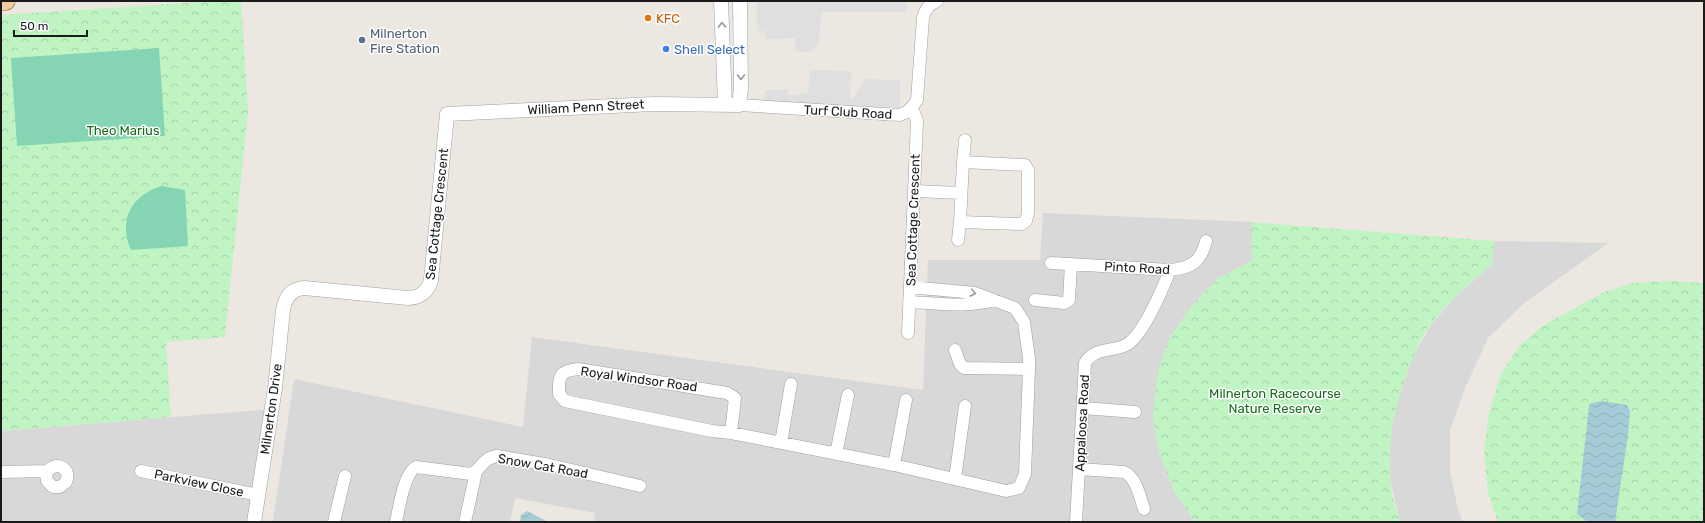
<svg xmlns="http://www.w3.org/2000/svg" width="1705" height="523" viewBox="0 0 1705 523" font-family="Rubik,sans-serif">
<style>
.residential{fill:#d9d8d8}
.park{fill:url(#park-crowns)}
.pitch{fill:#85d5b4}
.parking{fill:#dfdfdf}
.water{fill:url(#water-waves)}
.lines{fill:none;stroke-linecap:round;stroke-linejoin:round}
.minor-casing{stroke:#9f9f9f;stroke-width:13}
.tertiary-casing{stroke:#9f9f9f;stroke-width:15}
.primary-casing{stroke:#865b0c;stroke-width:19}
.minor{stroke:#fff;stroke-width:12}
.tertiary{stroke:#fff;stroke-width:14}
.primary{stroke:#f3cd9f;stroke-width:18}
.oneway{stroke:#989898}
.food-dot{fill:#e8710a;stroke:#fff;stroke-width:1.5}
.service-dot{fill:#5c6f8a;stroke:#fff;stroke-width:1.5}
.shop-dot{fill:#3f7fe0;stroke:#fff;stroke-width:1.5}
.labels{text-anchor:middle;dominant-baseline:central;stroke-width:3;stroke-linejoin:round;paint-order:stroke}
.food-label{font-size:13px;fill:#c56008;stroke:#fff;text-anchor:start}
.service-label{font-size:13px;fill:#4e5e75;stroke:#fff;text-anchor:start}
.shop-label{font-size:13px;fill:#366cbe;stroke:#fff;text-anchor:start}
.street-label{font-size:13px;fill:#1b1b1b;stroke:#fff}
.park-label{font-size:13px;fill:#146e19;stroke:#fff}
</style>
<defs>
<pattern id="park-crowns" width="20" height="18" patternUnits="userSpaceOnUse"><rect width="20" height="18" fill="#c0f4c3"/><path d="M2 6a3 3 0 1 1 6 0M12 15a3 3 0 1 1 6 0" fill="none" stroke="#a4d1a7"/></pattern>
<pattern id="water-waves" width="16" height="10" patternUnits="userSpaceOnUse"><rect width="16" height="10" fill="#a5ccd6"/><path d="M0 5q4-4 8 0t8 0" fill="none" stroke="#8dafb7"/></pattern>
</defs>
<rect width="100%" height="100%" fill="#ece8e1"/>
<path class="residential" d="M 1043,213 L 1252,222 L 1252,261 L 1217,279 L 1174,491 L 1195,522 L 594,522 L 595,513 L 515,498 L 510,522 L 273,522 L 294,379 L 523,427 L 532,337 L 923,390 L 928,260 L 1040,260 Z
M 1494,241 L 1608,243 L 1523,304 L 1488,338 L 1466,386 L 1450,430 L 1450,471 L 1458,510 L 1463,522 L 1400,522 L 1389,475 L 1390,434 L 1398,397 L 1414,355 L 1431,325 L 1454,298 L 1492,264 Z
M 271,409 L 254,522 L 1,522 L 1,431 Z"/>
<path class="park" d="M 217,1 L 241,1 L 248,111 L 225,337 L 166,342 L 171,417 L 1,431 L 1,15 Z
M 1252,222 L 1494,241 L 1492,264 C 1470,282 1449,301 1431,324 C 1421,337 1414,355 1408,370 C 1390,419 1381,472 1400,522 L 1195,522 L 1174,491 L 1159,452 L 1153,417 L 1157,376 L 1168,341 L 1188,310 L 1217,279 L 1252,261 Z
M 1674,281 L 1704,283 L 1704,522 L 1498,522 L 1488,493 L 1484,452 L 1489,413 L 1501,374 L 1519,346 L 1542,326 L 1604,292 L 1633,283 Z"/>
<path class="pitch" d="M 159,48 L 165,136 L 17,146 L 11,58 Z
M 162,186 L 185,190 L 188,246 L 131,250 C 118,220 131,195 162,186 Z"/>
<path class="parking" d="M 757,1 L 905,1 L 907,4 L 907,12 L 821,12 L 819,43 L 811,52 L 795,51 L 795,38 L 765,39 L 764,31 L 757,31 Z
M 810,70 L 851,71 L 850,97 L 854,98 L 864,79 L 900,80 L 900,108 L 764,102 L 765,90 L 788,90 L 788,95 L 796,95 L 808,92 Z"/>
<path class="water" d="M 1601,401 L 1627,405 L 1630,411 L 1628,435 L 1615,522 L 1587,522 L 1577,514 L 1589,406 L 1590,404 Z
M 527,511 L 548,522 L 520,522 L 521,515 Z"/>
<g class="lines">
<g class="minor-casing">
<path id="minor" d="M 739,105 L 900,115 C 908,112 912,108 917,100 L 923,18 C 925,9 929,5 937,1
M 963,162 L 1025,165 L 1028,170 L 1028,213 L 1026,221 L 1021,224 L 960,222 Z
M 963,162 L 965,140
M 915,191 L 961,193
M 958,240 L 960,222
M 1051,263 L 1170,270 C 1191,268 1201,262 1206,241
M 1035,300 L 1064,303 L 1069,300 L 1071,264
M 909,302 C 938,303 966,308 994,300
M 908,333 L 917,121 L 912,108
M 955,350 L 960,364 L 964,368 L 1029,369
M 578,369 L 727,393 L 735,398 L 731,433 L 712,431 L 565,401 L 559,394 C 559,377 558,371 578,369 Z
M 1083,408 L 1135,412
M 731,433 L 894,465 L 1006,491 L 1019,488 L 1025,474 L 1029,369 L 1029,358 L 1024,322 L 1015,308 L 975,293 L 910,287
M 781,443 L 791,384
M 836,454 L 848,395
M 894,465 L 906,400
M 1079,469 L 1124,472 C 1136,477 1140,497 1144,509
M 141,471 L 258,495
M 1,472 L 48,471 C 57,460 72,469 66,482 L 60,487 L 53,487 L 47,481 L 46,474 L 48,471
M 955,479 L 965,406
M 334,522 L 345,476
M 396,522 C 399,508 404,473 416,467 L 471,474 C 483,469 480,459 497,456 L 550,465 L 640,486
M 465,522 L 476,472
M 1076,522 L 1085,363 C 1095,347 1112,352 1126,345 C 1143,336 1163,288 1170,270"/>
</g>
<g class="tertiary-casing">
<path id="tertiary" d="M 721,1 L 725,105
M 254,522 L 275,388 L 283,310 C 285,298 291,289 304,288 L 408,298 C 419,298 428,292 431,280 L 447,114 L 654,104 L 739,105 L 741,88 L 740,1"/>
</g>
<g class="primary-casing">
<path id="primary" d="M 1,1 L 6,1"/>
</g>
<use href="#minor" class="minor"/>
<use href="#tertiary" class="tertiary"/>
<use href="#primary" class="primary"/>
</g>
<defs><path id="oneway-chevron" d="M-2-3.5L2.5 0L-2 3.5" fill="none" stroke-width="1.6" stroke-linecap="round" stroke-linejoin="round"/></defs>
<g class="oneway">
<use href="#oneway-chevron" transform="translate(722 25) rotate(-91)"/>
<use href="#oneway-chevron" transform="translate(741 77) rotate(90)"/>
<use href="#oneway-chevron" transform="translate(973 293) rotate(11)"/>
</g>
<circle class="food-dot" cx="648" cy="18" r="4"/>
<circle class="service-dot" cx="362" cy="40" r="4"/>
<circle class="shop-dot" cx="666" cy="49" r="4"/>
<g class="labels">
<g class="food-label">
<text x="656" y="18">KFC</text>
</g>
<g class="service-label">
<text x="370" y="33">Milnerton<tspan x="370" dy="15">Fire Station</tspan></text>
</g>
<g class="shop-label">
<text x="674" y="49">Shell Select</text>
</g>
<g class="street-label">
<text transform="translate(586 107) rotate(-3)">William Penn Street</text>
<text transform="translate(848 112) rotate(3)">Turf Club Road</text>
<text transform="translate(437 214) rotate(-84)">Sea Cottage Crescent</text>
<text transform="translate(913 220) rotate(-88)">Sea Cottage Crescent</text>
<text transform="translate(1137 268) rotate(3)">Pinto Road</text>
<text transform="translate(639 379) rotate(8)">Royal Windsor Road</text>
<text transform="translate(271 409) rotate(-82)">Milnerton Drive</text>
<text transform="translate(1082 423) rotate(-87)">Appaloosa Road</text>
<text transform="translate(543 466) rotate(10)">Snow Cat Road</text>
<text transform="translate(199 483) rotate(12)">Parkview Close</text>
</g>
<g class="park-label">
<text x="123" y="130">Theo Marius</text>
<text x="1275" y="393">Milnerton Racecourse<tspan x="1275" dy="15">Nature Reserve</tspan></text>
</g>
</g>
<rect width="1705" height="523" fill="none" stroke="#1b1b1b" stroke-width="4"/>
<path d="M14 30v6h73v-6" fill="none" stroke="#1b1b1b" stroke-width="2"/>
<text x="20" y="30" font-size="12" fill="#1b1b1b" stroke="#ffffff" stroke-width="3" paint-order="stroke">50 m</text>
</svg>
